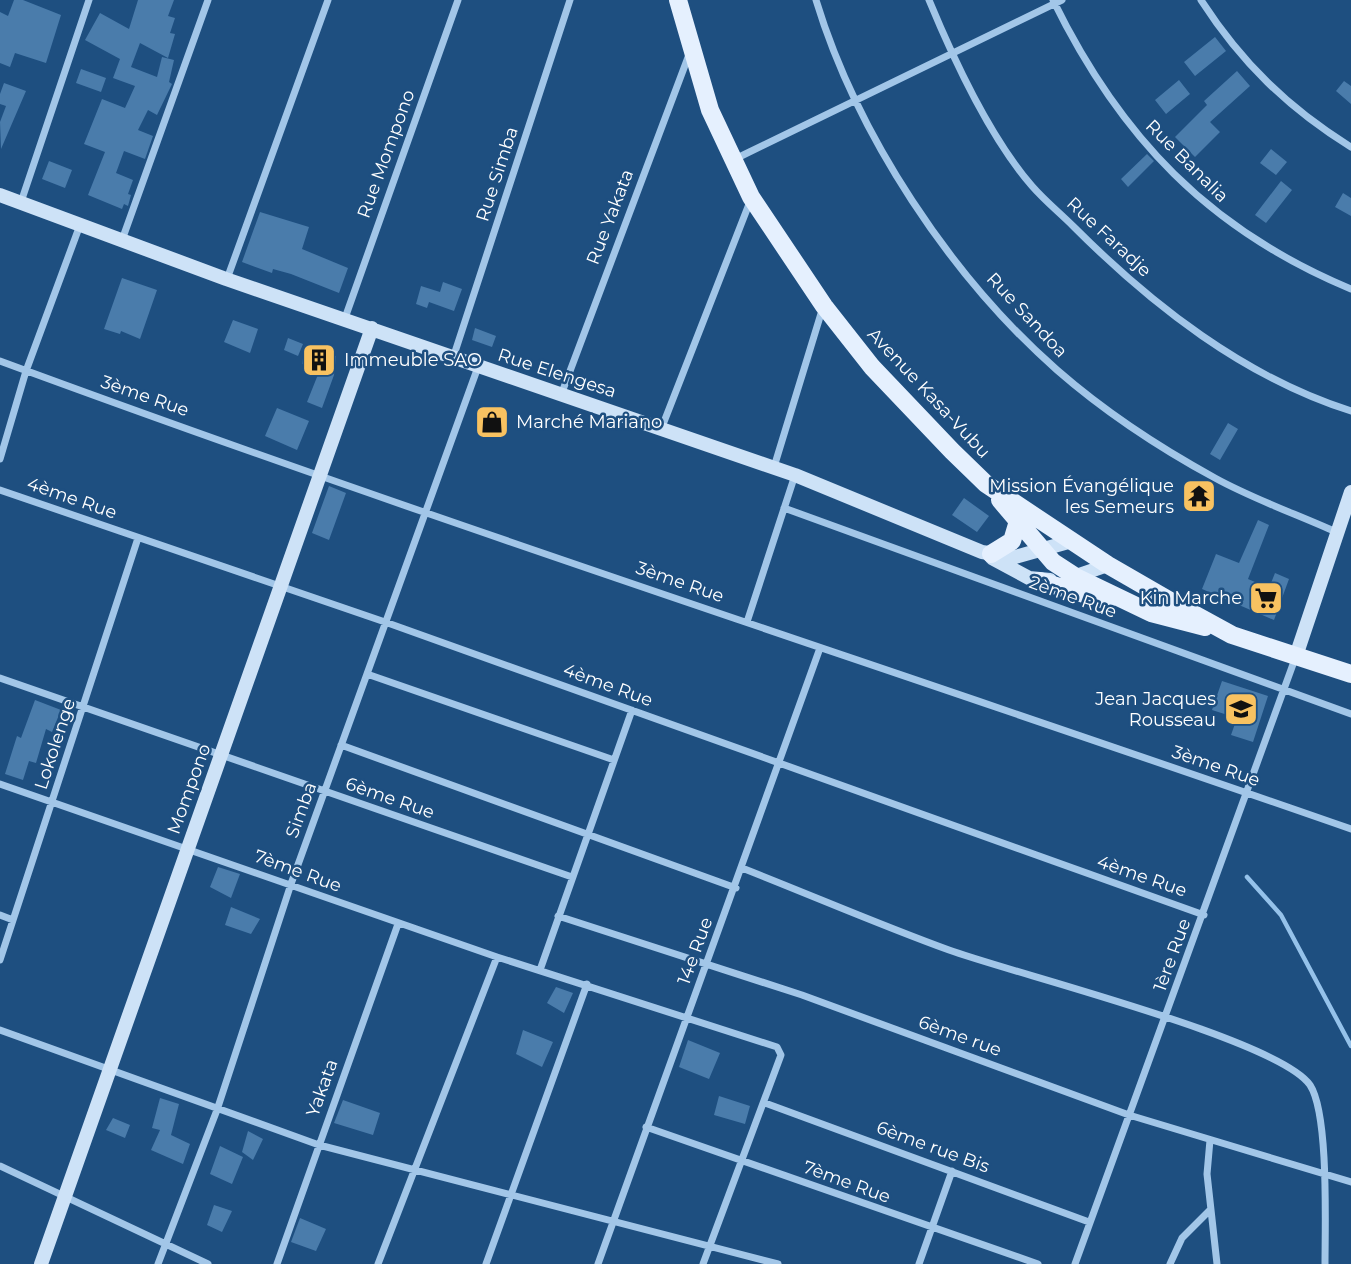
<svg xmlns="http://www.w3.org/2000/svg" width="1351" height="1264" viewBox="0 0 1351 1264" font-family="Montserrat,sans-serif">
<style>
.lines{fill:none;stroke-linecap:round;stroke-linejoin:round}
.stream{stroke:#95c2ea;stroke-width:4.5}
.building{fill:#4a7cab}
.street{stroke:#a2c6e8;stroke-width:7}
.secondary{stroke:#cde2f7;stroke-width:14}
.primary{stroke:#e5f0fe;stroke-width:18}
.labels{text-anchor:middle;dominant-baseline:central;stroke-width:5;stroke-linejoin:round;paint-order:stroke}
.street-label{font-size:18px;fill:#fff;stroke:#1e4f80}
.poi-label{font-size:18px;fill:#fff;stroke:#1e4f80;text-anchor:end}
</style>
<rect width="100%" height="100%" fill="#1e4f80"/>
<g class="lines">
<path class="stream" d="M 1247,877 L 1281,915 L 1351,1046"/>
</g>
<path class="building" d="M 14,0 L 23,0 L 61,15 L 46,63 L 15,53 L 10,67 L 0,63 L 0,12 L 8,16 Z
M 138,0 L 174,0 L 168,16 L 175,18 L 170,33 L 175,34 L 168,58 L 140,43 L 131,67 L 157,77 L 162,57 L 174,60 L 169,82 L 172,84 L 157,115 L 148,110 L 138,130 L 153,136 L 145,159 L 124,151 L 116,173 L 133,180 L 128,194 L 131,195 L 128,206 L 124,204 L 122,209 L 88,195 L 105,152 L 84,144 L 102,99 L 125,108 L 135,86 L 113,78 L 120,59 L 85,40 L 100,13 L 129,29 Z
M 1215,37 L 1226,51 L 1195,76 L 1184,62 Z
M 81,69 L 106,78 L 101,92 L 76,83 Z
M 1237,71 L 1250,86 L 1210,122 L 1220,132 L 1195,157 L 1175,137 L 1207,105 L 1204,101 Z
M 1179,80 L 1190,94 L 1166,114 L 1155,100 Z
M 1344,81 L 1351,86 L 1351,104 L 1336,91 Z
M 4,83 L 26,91 L 1,149 L 0,122 L 6,106 L 0,104 L 0,94 Z
M 1271,149 L 1287,162 L 1276,175 L 1260,163 Z
M 1147,154 L 1154,161 L 1128,187 L 1121,179 Z
M 49,161 L 72,170 L 65,188 L 42,179 Z
M 1281,181 L 1292,190 L 1266,223 L 1255,215 Z
M 1343,193 L 1351,198 L 1351,216 L 1335,207 Z
M 260,212 L 309,227 L 302,249 L 348,268 L 339,293 L 291,274 L 273,269 L 272,273 L 242,262 Z
M 122,278 L 157,290 L 140,339 L 121,331 L 120,334 L 104,329 Z
M 443,282 L 462,289 L 454,311 L 429,302 L 427,308 L 416,304 L 421,286 L 440,292 Z
M 233,320 L 258,329 L 250,353 L 224,342 Z
M 475,328 L 496,336 L 492,347 L 472,340 Z
M 288,338 L 303,344 L 298,356 L 284,350 Z
M 304,352 L 336,356 L 334,375 L 322,408 L 307,402 L 321,367 L 302,364 Z
M 277,408 L 309,421 L 297,450 L 265,436 Z
M 1228,423 L 1238,429 L 1220,460 L 1210,454 Z
M 329,486 L 346,493 L 329,540 L 312,533 Z
M 964,498 L 989,516 L 977,532 L 952,515 Z
M 1258,520 L 1269,525 L 1248,579 L 1269,588 L 1275,573 L 1289,579 L 1274,620 L 1202,589 L 1216,554 L 1239,563 Z
M 1222,681 L 1268,696 L 1253,742 L 1231,735 L 1237,718 L 1212,710 Z
M 35,700 L 61,710 L 52,732 L 46,729 L 36,763 L 29,761 L 23,780 L 5,774 L 17,736 L 21,738 Z
M 218,867 L 240,874 L 231,898 L 210,887 Z
M 231,907 L 260,919 L 251,934 L 225,925 Z
M 556,987 L 573,993 L 564,1013 L 547,1003 Z
M 523,1030 L 553,1042 L 542,1067 L 516,1054 Z
M 688,1040 L 720,1053 L 709,1079 L 679,1067 Z
M 719,1096 L 750,1106 L 745,1124 L 714,1115 Z
M 160,1098 L 179,1104 L 171,1135 L 190,1144 L 183,1164 L 151,1150 L 160,1130 L 152,1128 Z
M 343,1100 L 380,1113 L 373,1135 L 334,1123 Z
M 113,1118 L 130,1125 L 125,1138 L 106,1130 Z
M 248,1131 L 263,1139 L 253,1160 L 242,1152 Z
M 220,1146 L 243,1157 L 232,1184 L 210,1174 Z
M 214,1205 L 232,1211 L 222,1232 L 207,1225 Z
M 300,1218 L 326,1229 L 316,1251 L 291,1242 Z"/>
<g class="lines">
<path class="street" d="M 816,0 C 857,135 951,277 1057,370 C 1104,411 1160,448 1215,478 C 1253,499 1296,514 1336,532
M 929,0 C 953,58 991,139 1032,186 C 1045,201 1060,213 1074,227 C 1152,305 1244,377 1351,411
M 1053,0 C 1120,137 1209,230 1351,289
M 1201,0 C 1241,62 1288,108 1351,147
M 735,159 L 1062,0
M 21,202 L 89,0
M 122,240 L 208,0
M 227,279 L 328,0
M 345,318 L 458,0
M 453,358 L 570,0
M 0,361 C 447,526 901,672 1351,829
M 561,395 L 690,52
M 662,427 L 751,199
M 0,459 L 26,371 L 80,225
M 774,467 L 823,307
M 0,490 L 385,622 L 1204,915
M 784,508 L 1351,714
M 747,622 L 795,475
M 367,674 L 614,760
M 0,678 L 572,877
M 341,745 L 736,888
M 0,784 L 497,957 L 777,1047 L 781,1055 L 703,1264
M 742,868 C 811,895 880,925 949,950 C 1015,974 1278,1039 1310,1085 C 1329,1114 1325,1226 1325,1264
M 0,915 L 13,920
M 558,916 L 802,995 L 1129,1115 L 1351,1182
M 0,960 L 138,538
M 540,970 L 632,710
M 0,1030 L 319,1145 L 778,1264
M 765,1103 L 1089,1222
M 646,1127 L 1038,1264
M 1210,1140 L 1207,1174 L 1217,1264
M 0,1166 L 208,1264
M 158,1264 L 217,1110 L 291,884 L 478,367
M 277,1264 L 398,924
M 378,1264 L 497,957
M 486,1264 L 587,984
M 598,1264 L 820,648
M 919,1264 L 952,1171
M 1075,1264 L 1296,656
M 1170,1264 L 1182,1238 L 1210,1210"/>
<path class="secondary" d="M 0,195 L 226,279 L 795,475 L 982,552 L 1015,557 L 1072,541
M 992,558 L 1029,578 L 1050,580
M 1070,578 L 1108,565
M 1296,656 L 1351,492
M 41,1264 L 372,328"/>
<path class="primary" d="M 678,0 L 710,110 L 751,197 L 824,306 L 872,367 L 952,451 L 986,484 L 1108,565 L 1179,606 L 1232,635 L 1351,674
M 1000,500 L 1053,562 L 1076,577 L 1151,613 L 1205,627
M 991,554 L 1012,541 L 1018,521
M 1040,581 L 1107,601"/>
</g>
<defs>
<g id="building-square" transform="scale(1.75)"><rect x="-9" y="-9" width="18" height="18" rx="4" fill="#f8c261" stroke="#1e4f80"/><path d="M-4-6H4V6H1V3H-1V6H-4ZM-2.5-4.3h1.7v1.8h-1.7ZM.8-4.3h1.7v1.8H.8ZM-2.5-1h1.7V.8h-1.7ZM.8-1h1.7V.8H.8Z" fill="#111"/></g>
<g id="shop-square" transform="scale(1.75)"><rect x="-9" y="-9" width="18" height="18" rx="4" fill="#f8c261" stroke="#1e4f80"/><path d="M-5-2.5h2.3a2.7 3.5 0 0 1 5.4 0H5L5.5 6h-11ZM-1.5-2.5h3a1.5 2.3 0 0 0-3 0Z" fill="#111"/></g>
<g id="temple-square" transform="scale(1.75)"><rect x="-9" y="-9" width="18" height="18" rx="4" fill="#f8c261" stroke="#1e4f80"/><path d="M0-6L5-2H3V0L6.5 2.5H4V6H1.5V3h-3V6H-4V2.5H-6.5L-3 0V-2H-5Z" fill="#111"/></g>
<g id="supermarket-square" transform="scale(1.75)"><rect x="-9" y="-9" width="18" height="18" rx="4" fill="#f8c261" stroke="#1e4f80"/><path d="M-6-5.5h2.5l.6 2H6L4.5 2H-2.5L-4.4-4H-6ZM-1.5 3.2a1.3 1.3 0 1 0 .1 0ZM3 3.2a1.3 1.3 0 1 0 .1 0Z" fill="#111"/></g>
<g id="school-square" transform="scale(1.75)"><rect x="-9" y="-9" width="18" height="18" rx="4" fill="#f8c261" stroke="#1e4f80"/><path d="M0-5L7-2L0 1L-7-2ZM-4 1L0 2.5L4 1V4Q0 6-4 4Z" fill="#111"/></g>
</defs>
<g fill-rule="evenodd">
<use href="#building-square" x="319" y="360"/>
<use href="#shop-square" x="492" y="422"/>
<use href="#temple-square" x="1199" y="496"/>
<use href="#supermarket-square" x="1266" y="598"/>
<use href="#school-square" x="1241" y="709"/>
</g>
<g class="labels">
<g class="street-label">
<text transform="translate(386 154) rotate(-70)">Rue Mompono</text>
<text transform="translate(1187 161) rotate(45)">Rue Banalia</text>
<text transform="translate(497 174) rotate(-72)">Rue Simba</text>
<text transform="translate(610 217) rotate(-69)">Rue Yakata</text>
<text transform="translate(1109 237) rotate(43)">Rue Faradje</text>
<text transform="translate(1027 315) rotate(47)">Rue Sandoa</text>
<text transform="translate(557 373) rotate(18)">Rue Elengesa</text>
<text transform="translate(929 393) rotate(47)">Avenue Kasa-Vubu</text>
<text transform="translate(145 396) rotate(19)">3ème Rue</text>
<text transform="translate(72 498) rotate(19)">4ème Rue</text>
<text transform="translate(680 582) rotate(19)">3ème Rue</text>
<text transform="translate(1073 597) rotate(20)">2ème Rue</text>
<text transform="translate(608 685) rotate(20)">4ème Rue</text>
<text transform="translate(55 744) rotate(-72)">Lokolenge</text>
<text transform="translate(1216 766) rotate(19)">3ème Rue</text>
<text transform="translate(189 789) rotate(-70)">Mompono</text>
<text transform="translate(390 798) rotate(19)">6ème Rue</text>
<text transform="translate(301 810) rotate(-70)">Simba</text>
<text transform="translate(298 871) rotate(20)">7ème Rue</text>
<text transform="translate(1142 876) rotate(19)">4ème Rue</text>
<text transform="translate(695 951) rotate(-70)">14e Rue</text>
<text transform="translate(1172 955) rotate(-70)">1ère Rue</text>
<text transform="translate(960 1036) rotate(20)">6ème rue</text>
<text transform="translate(322 1088) rotate(-70)">Yakata</text>
<text transform="translate(933 1147) rotate(20)">6ème rue Bis</text>
<text transform="translate(847 1182) rotate(20)">7ème Rue</text>
</g>
<g class="poi-label">
<text x="344" y="360" text-anchor="start">Immeuble SAO</text>
<text x="516" y="422" text-anchor="start">Marché Mariano</text>
<text x="1174" y="486">Mission Évangélique<tspan x="1174" dy="21">les Semeurs</tspan></text>
<text x="1242" y="598">Kin Marche</text>
<text x="1216" y="699">Jean Jacques<tspan x="1216" dy="21">Rousseau</tspan></text>
</g>
</g>
</svg>
